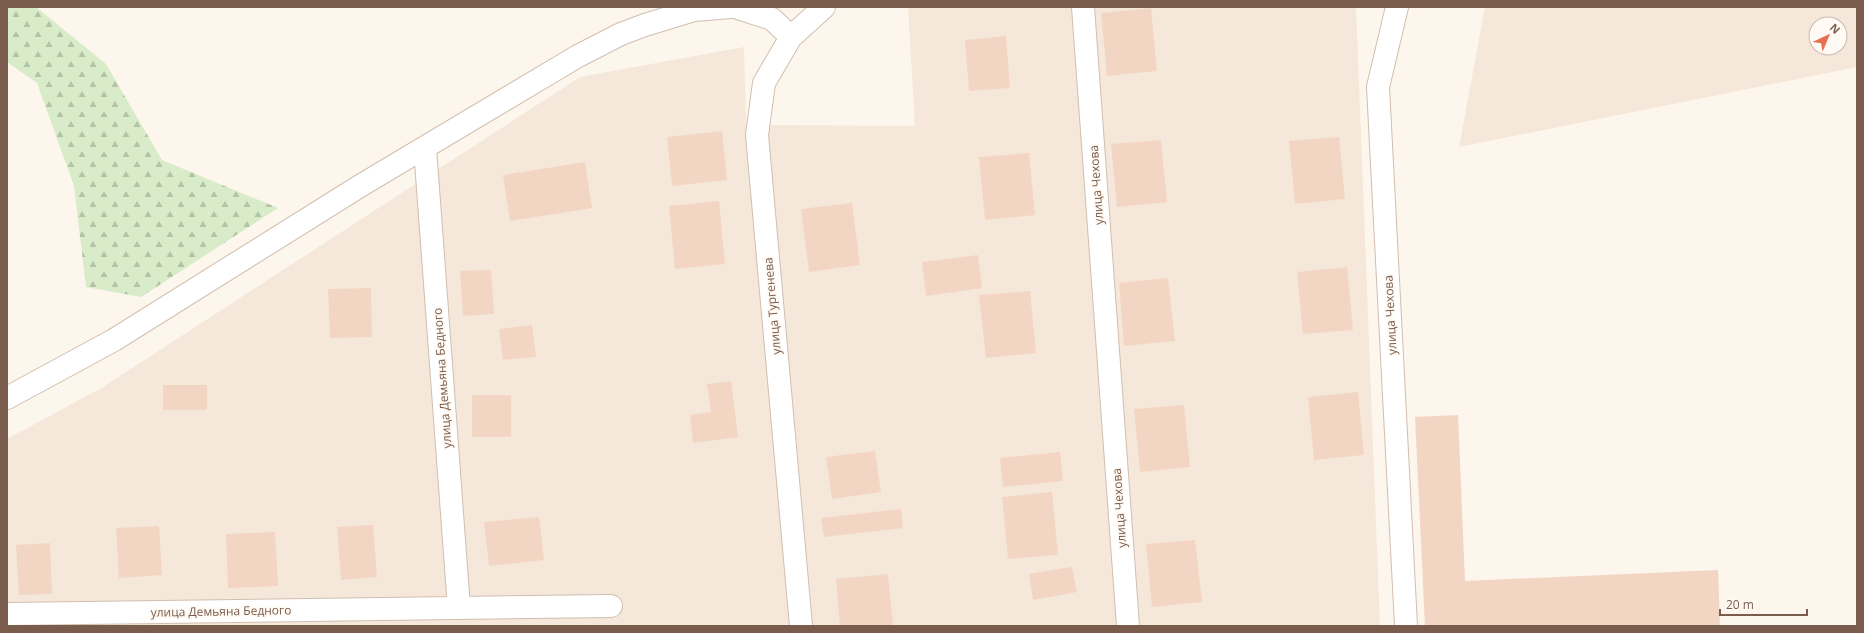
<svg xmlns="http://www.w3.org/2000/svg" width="1864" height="633" viewBox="0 0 1864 633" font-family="'Open Sans',sans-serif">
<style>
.residential{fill:#f5e8da;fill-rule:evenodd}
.forest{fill:url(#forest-firs)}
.building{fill:#f3d5c3}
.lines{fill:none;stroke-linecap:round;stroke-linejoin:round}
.minor-casing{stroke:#d1beb0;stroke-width:24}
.minor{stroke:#fff;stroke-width:22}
.labels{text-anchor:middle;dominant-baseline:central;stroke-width:3.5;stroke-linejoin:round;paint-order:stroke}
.street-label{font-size:12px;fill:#7a5c4d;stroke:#fffaf3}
</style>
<defs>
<pattern id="forest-firs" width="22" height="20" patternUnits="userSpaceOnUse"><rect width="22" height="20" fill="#d8ecc9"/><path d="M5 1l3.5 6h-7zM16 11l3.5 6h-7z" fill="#b4c2a5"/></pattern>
</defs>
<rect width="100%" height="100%" fill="#fdf6ec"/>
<path class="residential" d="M 908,7 L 1356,7 L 1380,626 L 7,626 L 7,439 L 103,387 L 580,77 L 744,47 L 746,125 L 915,126 Z
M 1485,7 L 1857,7 L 1857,67 L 1459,147 ZM 1816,24 L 1840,24 L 1840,48 L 1816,48 Z"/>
<path class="forest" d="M 7,7 L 36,7 L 106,64 L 162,160 L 278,208 L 141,297 L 86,287 L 74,186 L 37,83 L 7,62 Z"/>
<path class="building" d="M 1151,8 L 1157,71 L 1107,76 L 1101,13 Z
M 1006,36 L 1010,88 L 969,91 L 965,40 Z
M 722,131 L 727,180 L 672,186 L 667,137 Z
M 1339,137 L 1345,199 L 1295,204 L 1289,141 Z
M 1161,140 L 1167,202 L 1117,207 L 1111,144 Z
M 1029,153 L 1035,215 L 985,220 L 979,157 Z
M 585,162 L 592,208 L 510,221 L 503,175 Z
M 719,201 L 725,264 L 675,269 L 669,206 Z
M 852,203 L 860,265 L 809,272 L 801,209 Z
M 978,255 L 982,288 L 926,296 L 922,262 Z
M 1347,267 L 1353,330 L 1303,334 L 1297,272 Z
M 491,270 L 494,314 L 463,316 L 460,271 Z
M 1168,278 L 1175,341 L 1124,346 L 1119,283 Z
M 371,288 L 372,337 L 330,338 L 328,289 Z
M 1030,291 L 1036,353 L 986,358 L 979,295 Z
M 532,325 L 536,357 L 503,360 L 499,329 Z
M 731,381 L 738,437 L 693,443 L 690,415 L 711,412 L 707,384 Z
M 163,385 L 207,385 L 207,410 L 163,410 Z
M 1358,392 L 1364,455 L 1314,460 L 1308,397 Z
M 472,395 L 511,395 L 511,437 L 472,437 Z
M 1184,405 L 1190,467 L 1140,472 L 1134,409 Z
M 1458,415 L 1465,581 L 1718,570 L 1720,626 L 1425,626 L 1415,417 Z
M 875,451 L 881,492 L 832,499 L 826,457 Z
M 1060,452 L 1063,481 L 1003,487 L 1000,458 Z
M 1052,492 L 1058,555 L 1008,559 L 1002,497 Z
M 901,509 L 903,528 L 824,537 L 821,518 Z
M 539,517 L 544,560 L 489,566 L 484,522 Z
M 373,525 L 377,577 L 341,580 L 337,527 Z
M 159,526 L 162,575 L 119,578 L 116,528 Z
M 275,532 L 278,586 L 228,588 L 226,534 Z
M 1195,540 L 1202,602 L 1152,607 L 1146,544 Z
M 50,543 L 52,594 L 19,595 L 16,545 Z
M 1072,567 L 1077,592 L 1033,600 L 1029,574 Z
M 888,574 L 893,626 L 840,626 L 836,579 Z"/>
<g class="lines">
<g class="minor-casing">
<path id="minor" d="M 735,7 L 772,19 L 791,37
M 1083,7 L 1128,626
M 1397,7 L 1378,87 L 1406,626
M 425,148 L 459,608
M 7,398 L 114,340 L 360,186 L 578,56 L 621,34 L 645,25 L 694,10 L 731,7
M 7,614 L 611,606
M 801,626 L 757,135 L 764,83 L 791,37 L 824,7"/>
</g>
<use href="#minor" class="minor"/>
</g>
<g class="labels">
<g class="street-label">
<text transform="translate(1096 185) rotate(-94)">улица Чехова</text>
<text transform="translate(772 306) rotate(-95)">улица Тургенева</text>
<text transform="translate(1390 315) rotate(-93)">улица Чехова</text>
<text transform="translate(442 378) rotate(-94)">улица Демьяна Бедного</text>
<text transform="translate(1119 508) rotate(-94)">улица Чехова</text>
<text transform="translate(221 611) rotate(-1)">улица Демьяна Бедного</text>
</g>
</g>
<rect width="1864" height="633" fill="none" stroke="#7a5c4d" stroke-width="16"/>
<g transform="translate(1828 36) rotate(44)"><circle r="19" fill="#fffaf3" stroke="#cabbb1"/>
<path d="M0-3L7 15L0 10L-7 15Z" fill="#e76f51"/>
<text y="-6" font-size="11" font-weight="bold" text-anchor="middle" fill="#7a5c4d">N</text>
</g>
<path d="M1720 609v6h87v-6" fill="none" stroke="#7a5c4d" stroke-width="2"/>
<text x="1726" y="609" font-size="12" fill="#7a5c4d" stroke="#fffaf3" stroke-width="3" paint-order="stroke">20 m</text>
</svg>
